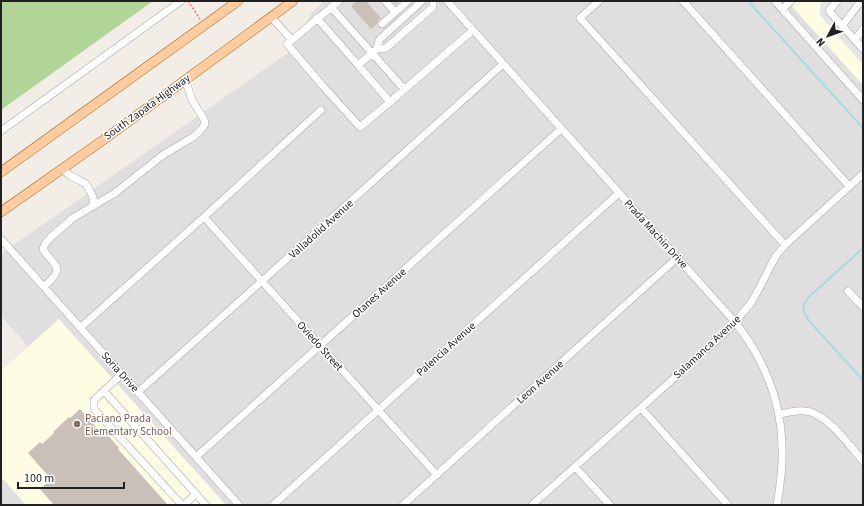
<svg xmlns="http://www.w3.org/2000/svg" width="864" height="506" viewBox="0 0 864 506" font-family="'Source Sans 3',sans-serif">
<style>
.residential{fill:#e0dede}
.education{fill:#fffce4}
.forest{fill:#b1d599}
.parking{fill:#e5e5e5}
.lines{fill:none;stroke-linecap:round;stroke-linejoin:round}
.stream{stroke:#a4dce3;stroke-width:2}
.building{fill:#cbbfba}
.minor-tunnel{stroke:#c8c5bf;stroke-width:7;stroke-dasharray:7 3.5;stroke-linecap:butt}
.minor-casing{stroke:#a8a8a8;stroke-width:8}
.major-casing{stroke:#9f5900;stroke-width:10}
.path{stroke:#ff6c6d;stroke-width:1.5;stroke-dasharray:2 2;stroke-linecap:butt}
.minor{stroke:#fff;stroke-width:7}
.major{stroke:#ffcba0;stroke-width:9}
.education-dot{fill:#8d6e63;stroke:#fff;stroke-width:1.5}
.labels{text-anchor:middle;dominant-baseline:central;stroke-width:3;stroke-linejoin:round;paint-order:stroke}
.street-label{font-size:11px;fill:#212121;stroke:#fff}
.education-label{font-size:11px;fill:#785e54;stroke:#fff;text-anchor:start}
</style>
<rect width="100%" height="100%" fill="#f2eee7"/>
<path class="residential" d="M 324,1 L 787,1 L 863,85 L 863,505 L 1,505 L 1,371 L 28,347 L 1,316 L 1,254 L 289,52 L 311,14 Z"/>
<path class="education" d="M 787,1 L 863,1 L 863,85 Z
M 59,319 L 226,505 L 26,505 L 1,477 L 1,371 Z"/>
<path class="forest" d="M 1,1 L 153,1 L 1,110 Z"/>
<path class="parking" d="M 823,1 L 860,1 L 863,5 L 863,65 L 820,15 L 820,5 Z"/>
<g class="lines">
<path class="stream" d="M 748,1 L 863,128
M 863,248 L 809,297 C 801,307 802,310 809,321 L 863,380"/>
</g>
<path class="building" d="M 356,1 L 366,1 L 381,18 L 378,21 L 377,24 L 371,29 L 351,6 Z
M 80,409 L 103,435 L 106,433 L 119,448 L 118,449 L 168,505 L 54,505 L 40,489 L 51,479 L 28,453 L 40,442 L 42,444 L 54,433 L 53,432 L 69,417 L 70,418 Z"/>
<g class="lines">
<path class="minor-tunnel" d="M 394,2 L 395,1"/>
<g class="minor-casing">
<path id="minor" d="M 339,1 L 287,44 L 322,85 L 360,127 L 390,102
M 385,1 L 395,12
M 447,1 L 735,322 C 764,359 782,402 782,450 C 783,468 780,487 777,505
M 599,1 L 580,18 L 785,245
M 683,1 L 849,186
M 775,1 L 863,100
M 837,1 L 829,11 L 863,49
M 331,7 L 404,89
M 782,9 L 791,1
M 271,17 L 291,39
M 317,18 L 358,65 L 377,49 L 386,48 L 433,7 L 433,1
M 382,24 L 408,1
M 842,26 L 861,1
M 855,40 L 863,29
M 377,49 L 379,40 L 422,1
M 358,65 L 390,102 L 473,30
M 1,131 L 181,1
M 62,169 L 71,176 L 81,181 L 86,184 L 93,197 L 94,205
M 204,217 L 437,475
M 1,239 L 239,505
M 44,287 C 66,266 56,269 43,249 L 45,244 L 51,237 L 73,218 L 115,193 L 163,155 L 193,137 L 201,130 L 205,124 L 204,119 L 193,102 L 185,80
M 848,291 L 863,307
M 80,328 L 204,217 L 321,110
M 122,374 L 94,400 L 94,409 L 182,505
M 104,391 L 196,494 L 184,505
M 138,392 L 262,281 L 503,64
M 641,408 L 728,505
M 779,414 C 787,413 796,410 804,411 C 825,411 850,446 863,461
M 196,457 L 561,129
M 575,467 L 610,505
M 196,494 L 206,505
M 273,505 L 619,193
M 403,505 L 677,258
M 532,505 L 729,329 L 751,303 L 760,287 L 771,265 L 776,256 L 785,245 L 863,174"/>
</g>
<g class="major-casing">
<path id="major" d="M 1,172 L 238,1
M 1,212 L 106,138 L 293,1"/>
</g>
<path class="path" d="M 188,1 L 200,19"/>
<use href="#minor" class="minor"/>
<use href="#major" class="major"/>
</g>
<circle class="education-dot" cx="77" cy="424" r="4"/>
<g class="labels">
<g class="street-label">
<text transform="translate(147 107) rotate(-36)">South Zapata Highway</text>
<text transform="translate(321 229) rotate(-42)">Valladolid Avenue</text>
<text transform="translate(656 234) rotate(48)">Prada Machin Drive</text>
<text transform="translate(379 293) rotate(-42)">Otanes Avenue</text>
<text transform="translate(320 346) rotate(48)">Oviedo Street</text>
<text transform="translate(707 347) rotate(-43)">Salamanca Avenue</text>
<text transform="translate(446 349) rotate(-42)">Palencia Avenue</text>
<text transform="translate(120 372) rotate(48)">Soria Drive</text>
<text transform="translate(540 382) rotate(-42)">Leon Avenue</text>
</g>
<g class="education-label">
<text x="85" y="418">Paciano Prada<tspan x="85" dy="13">Elementary School</tspan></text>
</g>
</g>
<rect width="864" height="506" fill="none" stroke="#212121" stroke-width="4"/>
<g transform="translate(828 36) rotate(229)" stroke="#ffffff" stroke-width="3" paint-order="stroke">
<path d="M0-3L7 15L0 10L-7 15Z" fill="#212121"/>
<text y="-6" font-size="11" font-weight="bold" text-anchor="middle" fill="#212121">N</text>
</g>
<path d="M18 482v6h106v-6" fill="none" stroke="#212121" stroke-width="2"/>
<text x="24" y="482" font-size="12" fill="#212121" stroke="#ffffff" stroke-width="3" paint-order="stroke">100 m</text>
</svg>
